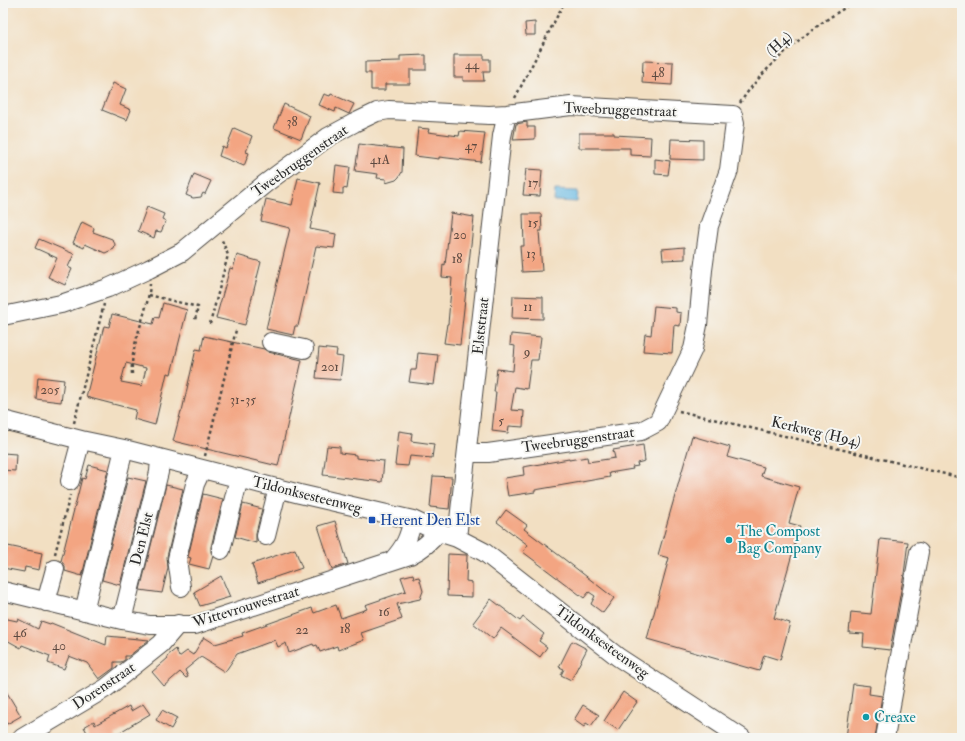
<svg xmlns="http://www.w3.org/2000/svg" width="965" height="741" viewBox="0 0 965 741" font-family="'IM FELL Double Pica',serif">
<style>
.water{fill:#68b9e3;stroke:#4a7287}
.building{fill:#f3a582;fill-rule:evenodd}
.lines{fill:none;stroke-linecap:round;stroke-linejoin:round}
.minor-casing{stroke:#494642;stroke-width:20}
.path{stroke:#494642;stroke-width:2.5;stroke-dasharray:3 3;stroke-linecap:butt}
.minor{stroke:#fff;stroke-width:18}
.transit-dot{fill:#1a4fb4;stroke:#f6f6f2;stroke-width:1.5}
.culture-dot{fill:#0f9aa8;stroke:#f6f6f2;stroke-width:1.5}
.labels{text-anchor:middle;dominant-baseline:central;stroke-width:4;stroke-linejoin:round;paint-order:stroke}
.number-label{font-size:13px;fill:#5d4a41}
.street-label{font-size:15px;fill:#2b2b2b;stroke:#f6f6f2}
.transit-label{font-size:15px;fill:#164399;stroke:#f6f6f2;text-anchor:start}
.culture-label{font-size:15px;fill:#0d838f;stroke:#f6f6f2;text-anchor:start}
</style>
<rect width="100%" height="100%" fill="#f6f6f2"/>
<filter id="ink" filterUnits="userSpaceOnUse"><feTurbulence type="fractalNoise" baseFrequency=".025" numOctaves="2"/><feDisplacementMap in="SourceGraphic" scale="8" xChannelSelector="R" yChannelSelector="G"/><feConvolveMatrix kernelMatrix="1 2 1 2 8 2 1 2 1" color-interpolation-filters="sRGB"/></filter>
<filter id="wash" filterUnits="userSpaceOnUse"><feTurbulence type="fractalNoise" baseFrequency=".012" numOctaves="4" result="noise"/><feDisplacementMap in="SourceGraphic" scale="16" xChannelSelector="R" yChannelSelector="G"/><feGaussianBlur stdDeviation="0.9" result="paint"/><feColorMatrix in="noise" values="0 0 0 0 0 0 0 0 0 0 0 0 0 0 0 0 0 1.4 0 .05"/><feComposite in="paint" operator="in"/></filter>
<g filter="url(#wash)">
<rect width="100%" height="100%" fill="#f2dfc2"/>
<path class="water" d="M 555,190 L 578,191 L 577,202 L 554,201 Z"/>
<g id="blocks">
<path class="building" d="M 535,22 L 535,35 L 526,35 L 525,23 Z
M 426,55 L 426,70 L 410,70 L 410,84 L 385,84 L 385,90 L 371,90 L 371,73 L 365,73 L 365,62 L 400,61 L 400,56 Z
M 454,55 L 484,55 L 484,59 L 490,59 L 490,72 L 483,72 L 484,81 L 463,81 L 463,77 L 454,77 Z
M 643,61 L 673,62 L 672,85 L 642,83 Z
M 113,83 L 126,89 L 120,105 L 131,110 L 127,120 L 102,110 Z
M 324,94 L 330,96 L 331,94 L 354,104 L 349,114 L 336,108 L 335,112 L 319,105 Z
M 284,104 L 310,116 L 301,139 L 274,128 Z
M 527,122 L 527,127 L 535,127 L 535,139 L 513,140 L 516,124 Z
M 234,128 L 252,136 L 246,152 L 249,153 L 244,166 L 219,156 L 222,146 L 226,148 Z
M 418,128 L 429,129 L 428,132 L 459,136 L 460,131 L 485,133 L 481,162 L 439,157 L 439,159 L 415,156 Z
M 579,133 L 614,133 L 614,135 L 651,137 L 650,156 L 630,155 L 630,148 L 579,148 Z
M 671,139 L 703,140 L 703,160 L 670,159 Z
M 359,144 L 403,149 L 402,172 L 399,177 L 396,180 L 386,183 L 386,179 L 377,178 L 378,174 L 355,171 Z
M 655,159 L 670,161 L 668,175 L 655,174 Z
M 336,165 L 350,167 L 347,189 L 343,188 L 343,194 L 333,193 Z
M 526,169 L 542,170 L 540,196 L 523,195 Z
M 194,174 L 211,181 L 205,194 L 203,193 L 201,197 L 193,198 L 186,195 Z
M 298,178 L 320,183 L 310,229 L 336,234 L 334,248 L 316,246 L 298,326 L 295,326 L 293,335 L 266,329 L 290,228 L 261,221 L 266,199 L 292,205 Z
M 147,207 L 164,214 L 162,219 L 166,221 L 161,232 L 156,231 L 154,238 L 138,231 Z
M 451,213 L 474,217 L 460,345 L 444,343 L 447,324 L 448,324 L 452,278 L 442,277 L 443,264 L 445,265 Z
M 523,214 L 541,214 L 542,231 L 539,231 L 542,271 L 522,272 L 520,246 L 524,246 Z
M 82,222 L 94,228 L 93,232 L 112,239 L 115,244 L 114,249 L 105,253 L 85,244 L 84,248 L 73,243 Z
M 39,239 L 74,254 L 68,267 L 72,269 L 65,285 L 48,277 L 57,258 L 35,248 Z
M 685,247 L 685,259 L 663,260 L 662,249 Z
M 237,255 L 261,262 L 245,325 L 216,318 L 230,268 L 233,269 Z
M 513,296 L 543,297 L 543,319 L 512,318 Z
M 163,303 L 187,310 L 171,374 L 167,373 L 155,425 L 134,419 L 136,410 L 86,397 L 104,326 L 109,327 L 112,314 L 153,324 L 155,317 L 159,318 ZM 126,363 L 146,368 L 142,386 L 121,382 Z
M 654,306 L 676,308 L 676,312 L 681,313 L 680,326 L 674,325 L 672,353 L 643,351 L 645,334 L 651,335 Z
M 511,334 L 541,337 L 538,360 L 531,360 L 527,389 L 515,387 L 511,410 L 524,411 L 523,427 L 509,426 L 508,433 L 492,431 L 496,392 L 494,392 L 497,369 L 513,371 L 515,346 L 510,345 Z
M 204,336 L 264,349 L 268,352 L 302,360 L 278,466 L 173,441 L 181,411 L 182,411 L 196,349 L 201,350 Z
M 319,348 L 337,350 L 336,356 L 343,357 L 340,380 L 316,378 Z
M 418,353 L 438,355 L 434,385 L 409,382 L 411,370 L 416,370 Z
M 38,377 L 64,380 L 61,402 L 36,399 Z
M 399,431 L 412,433 L 411,441 L 434,444 L 432,458 L 410,456 L 408,466 L 395,465 Z
M 692,436 L 730,447 L 727,457 L 764,467 L 761,476 L 799,487 L 789,523 L 800,526 L 774,618 L 790,623 L 780,660 L 764,655 L 759,671 L 647,639 L 669,558 L 658,555 Z
M 643,445 L 645,461 L 637,463 L 638,466 L 632,467 L 633,469 L 609,473 L 610,477 L 535,490 L 535,492 L 508,496 L 505,478 L 524,475 L 523,467 L 569,459 L 569,460 L 587,457 L 588,462 L 615,458 L 613,450 Z
M 327,446 L 340,447 L 340,453 L 356,455 L 356,458 L 384,461 L 382,482 L 323,475 Z
M 3,453 L 16,454 L 15,471 L 3,470 Z
M 89,465 L 108,470 L 82,576 L 65,571 L 65,566 L 61,561 L 82,478 L 85,479 Z
M 433,476 L 452,477 L 449,509 L 430,507 Z
M 128,477 L 146,481 L 120,585 L 102,580 Z
M 166,485 L 183,489 L 167,557 L 168,568 L 162,593 L 140,590 Z
M 203,494 L 223,499 L 211,547 L 211,552 L 213,556 L 209,569 L 189,564 L 191,558 L 188,557 Z
M 243,504 L 262,509 L 256,533 L 256,543 L 235,537 Z
M 506,510 L 527,525 L 524,529 L 564,559 L 614,598 L 603,613 L 591,604 L 595,596 L 589,592 L 584,598 L 523,552 L 528,545 L 497,522 Z
M 335,521 L 348,564 L 332,569 L 318,526 Z
M 880,539 L 908,542 L 904,574 L 890,650 L 863,647 L 864,634 L 849,633 L 851,612 L 871,614 Z
M 3,545 L 42,553 L 39,570 L 25,567 L 24,572 L 3,568 Z
M 295,549 L 302,568 L 258,583 L 252,564 Z
M 448,554 L 467,555 L 466,581 L 472,582 L 472,597 L 447,596 Z
M 413,574 L 414,578 L 419,577 L 423,591 L 420,599 L 397,604 L 402,619 L 361,633 L 364,640 L 338,650 L 337,646 L 320,652 L 317,645 L 314,646 L 313,644 L 289,653 L 286,643 L 278,647 L 275,640 L 237,654 L 225,672 L 201,657 L 185,670 L 188,677 L 186,678 L 180,672 L 164,686 L 152,672 L 168,658 L 167,656 L 176,649 L 179,657 L 187,651 L 193,655 L 204,637 L 215,644 L 243,636 L 242,633 L 312,608 L 314,613 L 336,605 L 341,618 L 367,609 L 365,605 L 406,591 L 401,577 Z
M 221,576 L 230,597 L 200,606 L 194,592 Z
M 491,599 L 520,621 L 523,617 L 544,634 L 539,641 L 547,647 L 540,657 L 501,628 L 493,639 L 473,623 Z
M 3,618 L 17,621 L 18,619 L 38,629 L 41,621 L 50,624 L 51,623 L 106,645 L 107,636 L 149,640 L 129,656 L 125,656 L 125,660 L 121,662 L 114,662 L 114,668 L 99,679 L 87,663 L 69,656 L 64,669 L 48,663 L 50,656 L 22,645 L 21,648 L 3,638 Z
M 572,641 L 587,649 L 571,680 L 561,675 L 564,669 L 559,667 Z
M 853,684 L 870,686 L 869,694 L 882,696 L 875,738 L 846,738 Z
M 3,686 L 21,716 L 7,724 L 3,717 Z
M 623,692 L 637,702 L 618,730 L 604,721 Z
M 143,704 L 150,714 L 115,735 L 117,738 L 90,738 L 84,727 L 94,721 L 95,725 L 129,706 L 131,711 Z
M 583,705 L 599,715 L 591,726 L 586,723 L 584,727 L 574,720 Z
M 162,710 L 177,718 L 171,729 L 156,720 Z"/>
</g>
</g>
<g filter="url(#ink)">
<use href="#blocks" fill-opacity="0" stroke="#494642" stroke-width="1"/>
<g class="lines">
<g class="minor-casing">
<path id="minor" d="M 3,316 L 61,304 L 108,288 L 149,269 L 182,252 L 266,183 L 328,137 L 354,123 L 377,112 L 389,110 L 489,115 L 507,114 L 571,106 L 733,115 L 735,123 L 729,170 L 709,226 L 703,270 L 698,325 L 693,349 L 658,422 L 641,431 L 488,453 L 467,453
M 271,342 L 304,349
M 3,420 L 81,440 L 124,449 L 300,494 L 413,520 L 438,532 L 457,538 L 484,552 L 618,657 L 742,738
M 70,481 L 81,440
M 266,536 L 278,488
M 457,538 L 502,136 L 507,114
M 221,550 L 239,478
M 393,560 C 406,545 408,539 413,520
M 181,587 L 177,559 L 195,484 L 202,469
M 3,591 L 122,620 L 150,625 L 195,625 L 410,555 C 422,549 430,543 438,532
M 46,602 L 55,569
M 84,611 L 124,449
M 122,620 L 159,472 L 160,458
M 22,738 L 106,688 L 161,644 L 178,624
M 885,738 L 919,552"/>
</g>
<path class="path" d="M 515,98 L 564,3
M 740,103 C 765,64 813,26 853,3
M 149,295 L 198,307 L 195,320
M 210,324 L 228,255 L 221,238
M 132,374 C 130,343 148,314 150,284
M 679,411 L 962,478
M 74,423 L 104,304
M 205,456 L 236,330
M 55,554 L 70,495"/>
<use href="#minor" class="minor"/>
</g>
</g>
<rect class="transit-dot" x="368" y="516" width="8" height="8" rx="2"/>
<g class="culture-dot">
<circle cx="729" cy="540" r="4"/>
<circle cx="866" cy="717" r="4"/>
</g>
<g class="labels">
<g class="number-label">
<text x="472" y="65">44</text>
<text x="658" y="73">48</text>
<text x="292" y="122">38</text>
<text x="471" y="146">47</text>
<text x="380" y="160">41A</text>
<text x="533" y="183">17</text>
<text x="533" y="223">15</text>
<text x="460" y="235">20</text>
<text x="531" y="254">13</text>
<text x="457" y="259">18</text>
<text x="528" y="307">11</text>
<text x="527" y="352">9</text>
<text x="330" y="367">201</text>
<text x="50" y="390">205</text>
<text x="243" y="400">31-35</text>
<text x="501" y="421">5</text>
<text x="384" y="612">16</text>
<text x="345" y="629">18</text>
<text x="302" y="630">22</text>
<text x="20" y="633">46</text>
<text x="59" y="646">40</text>
</g>
<g class="street-label">
<text transform="translate(779 44) rotate(-42)">(H4)</text>
<text transform="translate(620 110) rotate(2)">Tweebruggenstraat</text>
<text transform="translate(300 161) rotate(-35)">Tweebruggenstraat</text>
<text transform="translate(481 326) rotate(-84)">Elststraat</text>
<text transform="translate(816 432) rotate(13)">Kerkweg (H94)</text>
<text transform="translate(578 440) rotate(-8)">Tweebruggenstraat</text>
<text transform="translate(307 495) rotate(14)">Tildonksesteenweg</text>
<text transform="translate(142 539) rotate(-76)">Den Elst</text>
<text transform="translate(246 607) rotate(-17)">Wittevrouwestraat</text>
<text transform="translate(602 642) rotate(36)">Tildonksesteenweg</text>
<text transform="translate(104 686) rotate(-34)">Dorenstraat</text>
</g>
<g class="transit-label">
<text x="380" y="520">Herent Den Elst</text>
</g>
<g class="culture-label">
<text x="737" y="531">The Compost<tspan x="737" dy="17">Bag Company</tspan></text>
<text x="874" y="717">Creaxe</text>
</g>
</g>
<rect width="965" height="741" fill="none" stroke="#f6f6f2" stroke-width="16"/>
</svg>
